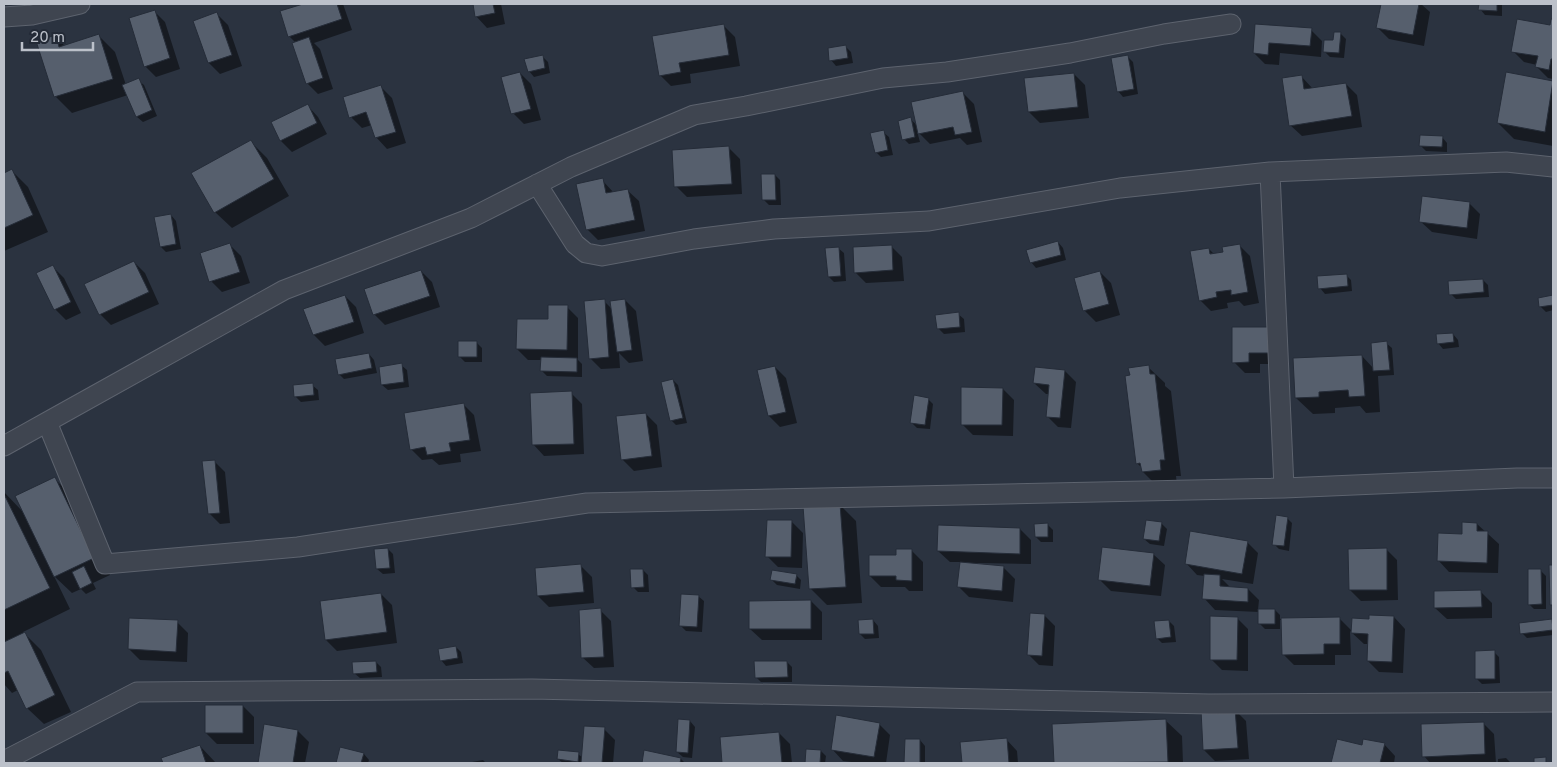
<svg xmlns="http://www.w3.org/2000/svg" width="1557" height="767" viewBox="0 0 1557 767" font-family="Overpass,sans-serif">
<style>
.shadow{fill:#0007}
.building{fill:#565f6d;stroke:#252c38}
.lines{fill:none;stroke-linecap:round;stroke-linejoin:round}
.minor-casing{stroke:#5d636e;stroke-width:21}
.minor{stroke:#3f4550;stroke-width:19}
</style>
<rect width="100%" height="100%" fill="#2b3340"/>
<path class="shadow" d="M 304,4 L 343,4 L 352,30 L 314,43 L 320,49 L 333,89 L 318,94 L 307,83 L 296,43 L 289,36 Z
M 474,4 L 501,4 L 505,24 L 487,28 L 476,16 Z
M 1382,4 L 1421,4 L 1430,12 L 1424,46 L 1389,39 L 1378,28 Z
M 1480,4 L 1502,4 L 1502,16 L 1485,15 L 1480,9 Z
M 154,11 L 165,22 L 180,69 L 156,77 L 145,66 Z
M 217,14 L 228,25 L 242,66 L 220,74 L 209,63 L 194,22 Z
M 1552,20 L 1553,20 L 1553,79 L 1548,78 L 1537,67 L 1537,65 L 1524,62 L 1513,51 L 1551,27 Z
M 724,26 L 735,37 L 740,66 L 690,74 L 691,83 L 671,86 L 660,75 Z
M 1256,26 L 1311,30 L 1322,41 L 1321,57 L 1280,53 L 1279,65 L 1265,64 L 1254,53 Z
M 1341,34 L 1346,39 L 1344,58 L 1330,57 L 1325,52 Z
M 55,36 L 65,46 L 99,36 L 115,52 L 126,85 L 138,80 L 144,85 L 157,116 L 143,122 L 137,117 L 128,95 L 72,113 L 55,96 Z
M 846,47 L 851,52 L 853,63 L 836,66 L 831,60 Z
M 542,56 L 548,62 L 550,73 L 534,77 L 529,71 Z
M 1127,56 L 1133,62 L 1138,94 L 1123,97 L 1118,91 Z
M 520,73 L 531,84 L 541,120 L 524,124 L 513,113 Z
M 1074,74 L 1085,85 L 1089,118 L 1040,123 L 1029,112 Z
M 1301,76 L 1313,89 L 1346,84 L 1357,95 L 1362,127 L 1302,136 L 1290,125 Z
M 1553,82 L 1553,146 L 1514,139 L 1498,123 Z
M 381,87 L 392,98 L 406,143 L 387,149 L 376,137 L 372,125 L 362,128 L 351,117 Z
M 963,93 L 974,104 L 982,142 L 967,145 L 960,138 L 930,144 L 917,131 L 920,142 L 909,144 L 904,139 L 910,119 L 918,126 Z
M 307,105 L 318,117 L 327,134 L 292,152 L 281,141 L 272,123 Z
M 883,132 L 889,137 L 893,155 L 881,157 L 876,152 Z
M 1442,137 L 1447,143 L 1447,152 L 1426,151 L 1421,146 Z
M 250,141 L 267,158 L 289,196 L 232,228 L 215,212 Z
M 729,148 L 740,159 L 742,194 L 687,197 L 676,186 Z
M 12,171 L 28,187 L 48,232 L 4,251 L 4,175 Z
M 775,175 L 780,180 L 781,205 L 769,205 L 764,200 Z
M 602,180 L 614,193 L 627,190 L 639,201 L 645,231 L 598,240 L 587,229 Z
M 1469,203 L 1480,214 L 1477,239 L 1432,232 L 1420,221 Z
M 171,215 L 176,221 L 181,249 L 166,252 L 161,247 Z
M 1058,242 L 1063,248 L 1066,260 L 1036,268 L 1031,262 Z
M 230,245 L 241,256 L 250,283 L 222,292 L 211,281 Z
M 1239,245 L 1250,256 L 1259,303 L 1244,306 L 1239,301 L 1227,303 L 1228,308 L 1211,311 L 1200,300 L 1209,249 L 1214,254 L 1225,253 Z
M 891,246 L 902,257 L 904,281 L 866,283 L 855,272 Z
M 838,248 L 844,253 L 846,281 L 834,282 L 829,277 Z
M 134,262 L 145,273 L 159,304 L 111,325 L 100,314 Z
M 53,267 L 64,278 L 81,313 L 66,320 L 55,309 Z
M 421,271 L 432,282 L 440,307 L 385,325 L 374,314 Z
M 1100,272 L 1111,283 L 1120,315 L 1096,322 L 1085,311 L 1076,279 Z
M 1346,275 L 1351,280 L 1352,291 L 1325,294 L 1320,288 Z
M 1483,280 L 1488,285 L 1489,297 L 1456,299 L 1451,294 Z
M 345,296 L 356,307 L 364,333 L 325,346 L 314,335 Z
M 1553,297 L 1553,310 L 1546,312 L 1540,306 Z
M 625,300 L 636,311 L 643,361 L 629,363 L 619,353 L 620,368 L 601,369 L 590,358 L 604,301 L 612,309 Z
M 567,307 L 578,318 L 578,360 L 582,364 L 582,377 L 547,376 L 542,371 L 542,360 L 528,360 L 517,349 Z
M 958,314 L 964,319 L 965,332 L 944,334 L 938,328 Z
M 1270,328 L 1281,364 L 1260,364 L 1260,373 L 1245,373 L 1234,362 Z
M 1453,334 L 1458,340 L 1459,347 L 1443,349 L 1438,343 Z
M 477,343 L 482,348 L 482,362 L 465,362 L 460,357 Z
M 1386,343 L 1392,348 L 1394,375 L 1378,376 L 1380,412 L 1366,413 L 1360,406 L 1335,408 L 1335,413 L 1313,414 L 1296,398 L 1294,359 L 1362,356 L 1374,369 Z
M 369,354 L 374,360 L 377,373 L 344,379 L 339,374 Z
M 401,365 L 407,370 L 409,387 L 388,390 L 382,385 Z
M 775,367 L 786,378 L 797,423 L 780,427 L 769,416 Z
M 1148,367 L 1165,383 L 1165,386 L 1171,391 L 1181,476 L 1176,476 L 1177,486 L 1159,488 L 1143,472 L 1143,469 L 1137,463 Z
M 1036,368 L 1065,371 L 1076,382 L 1071,428 L 1058,427 L 1047,416 L 1049,394 L 1046,394 L 1034,383 Z
M 673,380 L 678,385 L 687,423 L 676,425 L 671,420 Z
M 312,385 L 318,390 L 319,400 L 301,402 L 295,396 Z
M 1003,389 L 1014,400 L 1013,436 L 973,435 L 962,424 Z
M 571,393 L 582,404 L 584,454 L 544,456 L 533,444 Z
M 928,399 L 933,404 L 930,429 L 917,428 L 911,422 Z
M 463,404 L 474,415 L 481,451 L 460,454 L 461,462 L 439,465 L 432,459 L 422,460 L 411,449 Z
M 646,414 L 657,425 L 662,467 L 634,471 L 622,459 Z
M 214,461 L 225,472 L 230,523 L 220,524 L 209,513 Z
M 55,479 L 71,495 L 110,575 L 93,583 L 96,589 L 86,594 L 81,589 L 72,593 L 54,576 L 70,609 L 23,632 L 41,650 L 71,712 L 44,724 L 27,708 L 18,690 L 12,693 L 4,684 L 4,492 L 24,513 Z
M 840,505 L 856,521 L 862,603 L 827,605 L 811,589 Z
M 1287,518 L 1292,523 L 1289,551 L 1279,549 L 1274,544 Z
M 792,522 L 803,533 L 802,568 L 778,567 L 767,556 Z
M 1161,523 L 1167,529 L 1164,546 L 1150,544 L 1144,539 Z
M 1477,524 L 1499,544 L 1498,573 L 1449,572 L 1438,560 L 1463,535 Z
M 1048,525 L 1053,530 L 1053,542 L 1041,542 L 1036,537 Z
M 1020,529 L 1031,540 L 1031,564 L 978,563 L 978,565 L 1004,568 L 1015,579 L 1013,602 L 969,597 L 958,586 L 961,562 L 950,562 L 938,551 Z
M 1247,542 L 1258,553 L 1253,584 L 1222,579 L 1231,588 L 1248,589 L 1259,600 L 1258,610 L 1275,610 L 1280,615 L 1280,619 L 1339,618 L 1353,632 L 1371,621 L 1394,617 L 1405,629 L 1403,673 L 1379,672 L 1368,661 L 1369,644 L 1364,644 L 1350,631 L 1351,655 L 1335,655 L 1335,665 L 1294,665 L 1283,654 L 1283,620 L 1280,620 L 1280,629 L 1265,629 L 1260,624 L 1259,612 L 1215,610 L 1204,598 L 1205,576 L 1197,575 L 1186,563 Z
M 388,549 L 393,554 L 395,573 L 383,574 L 377,569 Z
M 1386,549 L 1397,560 L 1398,600 L 1361,601 L 1350,590 Z
M 912,551 L 923,562 L 923,591 L 909,591 L 905,587 L 881,587 L 870,576 L 897,557 Z
M 1153,554 L 1165,565 L 1161,596 L 1111,591 L 1100,580 Z
M 581,566 L 592,577 L 594,603 L 549,607 L 538,596 L 536,570 Z
M 643,570 L 648,575 L 649,592 L 638,592 L 633,587 Z
M 1541,571 L 1546,576 L 1546,609 L 1534,609 L 1529,604 Z
M 796,575 L 801,580 L 800,589 L 777,585 L 771,579 Z
M 1481,592 L 1492,603 L 1492,618 L 1447,619 L 1435,608 Z
M 381,594 L 392,605 L 397,643 L 337,651 L 326,640 Z
M 698,596 L 704,601 L 702,632 L 686,631 L 680,625 Z
M 811,601 L 822,612 L 822,640 L 762,640 L 750,629 Z
M 600,610 L 611,621 L 614,667 L 594,668 L 582,657 Z
M 1044,615 L 1055,626 L 1053,666 L 1039,665 L 1028,654 Z
M 1237,618 L 1248,629 L 1248,671 L 1222,670 L 1211,659 Z
M 873,620 L 878,626 L 879,638 L 865,639 L 860,634 Z
M 1169,621 L 1174,626 L 1176,642 L 1162,643 L 1157,638 Z
M 1551,621 L 1553,622 L 1553,635 L 1527,638 L 1522,633 Z
M 177,622 L 188,633 L 187,662 L 140,660 L 129,649 Z
M 456,647 L 461,652 L 463,663 L 446,666 L 441,660 Z
M 1494,652 L 1499,657 L 1500,683 L 1482,684 L 1477,679 Z
M 376,662 L 381,667 L 382,677 L 360,678 L 354,673 Z
M 787,662 L 792,667 L 792,682 L 761,682 L 756,677 Z
M 243,706 L 254,717 L 254,744 L 217,744 L 206,733 Z
M 1235,710 L 1246,721 L 1249,759 L 1215,761 L 1204,750 Z
M 1165,720 L 1182,736 L 1183,763 L 1055,763 L 1053,725 Z
M 690,721 L 695,727 L 692,758 L 683,757 L 677,752 Z
M 1483,723 L 1494,734 L 1496,763 L 1430,763 L 1424,756 Z
M 879,724 L 890,735 L 886,763 L 860,763 L 843,761 L 832,749 Z
M 265,726 L 298,731 L 309,742 L 305,763 L 259,763 Z
M 604,729 L 615,740 L 613,763 L 563,763 L 558,759 L 578,754 L 583,758 Z
M 779,733 L 790,744 L 792,763 L 724,763 L 721,738 Z
M 1006,739 L 1017,751 L 1018,763 L 963,763 L 962,743 Z
M 906,740 L 920,740 L 925,746 L 925,763 L 906,763 Z
M 1338,741 L 1363,746 L 1384,744 L 1395,756 L 1394,763 L 1333,763 Z
M 200,746 L 216,763 L 164,763 L 163,759 Z
M 341,748 L 364,754 L 369,760 L 368,763 L 337,763 Z
M 807,750 L 821,751 L 826,756 L 825,763 L 806,763 Z
M 645,751 L 681,759 L 685,763 L 643,763 Z
M 1506,758 L 1511,763 L 1498,763 L 1498,759 Z
M 483,760 L 486,763 L 472,763 L 472,762 Z"/>
<path class="building" d="M 303,4 L 337,4 L 342,19 L 288,37 L 280,11 Z
M 473,4 L 493,4 L 495,13 L 475,17 Z
M 1381,4 L 1419,4 L 1413,35 L 1376,28 Z
M 1479,4 L 1497,4 L 1497,11 L 1478,10 Z
M 155,10 L 170,58 L 144,67 L 129,18 Z
M 217,12 L 232,55 L 208,63 L 193,21 Z
M 1517,19 L 1550,25 L 1551,19 L 1553,19 L 1553,59 L 1551,59 L 1549,70 L 1535,67 L 1538,56 L 1511,52 Z
M 724,24 L 729,55 L 679,63 L 681,72 L 659,76 L 652,36 Z
M 1255,24 L 1312,28 L 1310,46 L 1269,43 L 1268,55 L 1253,53 Z
M 1334,32 L 1341,32 L 1339,53 L 1323,52 L 1324,40 L 1333,40 Z
M 99,34 L 113,79 L 54,97 L 36,41 L 56,35 L 59,47 Z
M 309,37 L 323,78 L 306,84 L 292,43 Z
M 846,45 L 848,58 L 829,61 L 828,48 Z
M 543,55 L 545,68 L 528,72 L 524,59 Z
M 1128,55 L 1134,89 L 1117,92 L 1111,58 Z
M 520,72 L 531,109 L 511,114 L 501,77 Z
M 1506,72 L 1553,81 L 1545,132 L 1497,123 Z
M 1074,73 L 1078,107 L 1028,112 L 1024,78 Z
M 1302,75 L 1304,89 L 1346,83 L 1352,116 L 1289,126 L 1282,78 Z
M 139,78 L 152,110 L 136,117 L 122,85 Z
M 381,85 L 396,132 L 375,138 L 366,112 L 349,118 L 343,97 Z
M 963,91 L 972,132 L 955,135 L 953,127 L 918,134 L 911,102 Z
M 308,104 L 317,123 L 280,141 L 271,122 Z
M 911,117 L 915,137 L 902,140 L 898,121 Z
M 884,130 L 888,150 L 875,153 L 870,133 Z
M 1420,135 L 1443,136 L 1442,147 L 1419,146 Z
M 251,140 L 274,179 L 214,213 L 191,173 Z
M 729,146 L 732,184 L 674,187 L 672,150 Z
M 12,169 L 33,215 L 4,228 L 4,173 Z
M 761,174 L 775,174 L 776,200 L 762,200 Z
M 603,178 L 606,193 L 628,189 L 635,220 L 586,230 L 576,184 Z
M 1422,196 L 1470,202 L 1467,228 L 1419,222 Z
M 171,214 L 176,244 L 160,247 L 154,217 Z
M 1058,241 L 1061,255 L 1030,263 L 1026,250 Z
M 230,243 L 240,272 L 209,282 L 200,253 Z
M 1240,244 L 1248,292 L 1231,295 L 1231,290 L 1216,292 L 1217,297 L 1199,301 L 1190,251 L 1209,248 L 1210,254 L 1223,252 L 1222,247 Z
M 892,245 L 893,270 L 854,273 L 853,247 Z
M 839,247 L 841,276 L 828,277 L 825,248 Z
M 134,261 L 149,292 L 99,315 L 84,284 Z
M 53,265 L 71,302 L 54,310 L 36,273 Z
M 421,270 L 430,296 L 373,315 L 364,289 Z
M 1100,271 L 1109,304 L 1083,311 L 1074,278 Z
M 1347,274 L 1348,286 L 1318,289 L 1317,276 Z
M 1483,279 L 1484,292 L 1449,295 L 1448,281 Z
M 345,295 L 354,322 L 313,335 L 303,309 Z
M 1553,295 L 1553,305 L 1539,307 L 1538,298 Z
M 605,299 L 609,357 L 589,359 L 584,301 Z
M 625,299 L 632,350 L 617,352 L 610,301 Z
M 548,305 L 568,305 L 567,350 L 516,349 L 517,319 L 548,319 Z
M 959,312 L 960,327 L 937,329 L 935,315 Z
M 1232,327 L 1270,327 L 1271,353 L 1249,353 L 1249,362 L 1232,363 Z
M 1453,333 L 1454,342 L 1437,344 L 1436,334 Z
M 458,341 L 477,341 L 477,357 L 458,357 Z
M 1387,341 L 1390,370 L 1373,371 L 1371,343 Z
M 369,353 L 372,368 L 338,375 L 335,359 Z
M 1362,355 L 1365,396 L 1349,397 L 1348,390 L 1319,392 L 1319,397 L 1295,398 L 1293,358 Z
M 541,357 L 577,358 L 577,372 L 540,371 Z
M 402,363 L 404,382 L 381,385 L 379,367 Z
M 1149,365 L 1150,374 L 1155,374 L 1165,460 L 1160,460 L 1161,470 L 1142,472 L 1140,463 L 1136,464 L 1125,376 L 1130,375 L 1128,368 Z
M 775,366 L 786,412 L 768,416 L 757,370 Z
M 1035,367 L 1065,370 L 1060,418 L 1046,417 L 1049,385 L 1033,383 Z
M 673,379 L 683,418 L 670,421 L 661,382 Z
M 313,383 L 314,395 L 294,397 L 293,385 Z
M 961,387 L 1003,388 L 1002,425 L 961,425 Z
M 572,391 L 574,444 L 532,445 L 530,393 Z
M 914,395 L 929,398 L 925,425 L 910,423 Z
M 464,403 L 470,440 L 449,443 L 451,451 L 427,455 L 425,447 L 410,450 L 404,413 Z
M 646,413 L 652,456 L 621,460 L 616,416 Z
M 215,460 L 220,513 L 208,514 L 202,461 Z
M 55,477 L 94,558 L 54,577 L 15,496 Z
M 4,494 L 50,588 L 4,610 Z
M 840,503 L 846,587 L 809,589 L 803,506 Z
M 1276,515 L 1288,517 L 1284,546 L 1272,545 Z
M 767,520 L 792,520 L 791,557 L 765,557 Z
M 1146,520 L 1162,522 L 1159,541 L 1143,539 Z
M 1462,522 L 1477,523 L 1477,531 L 1488,531 L 1487,563 L 1437,561 L 1438,533 L 1462,534 Z
M 1048,523 L 1048,537 L 1035,537 L 1034,524 Z
M 938,525 L 1020,528 L 1020,554 L 937,551 Z
M 1190,531 L 1248,541 L 1242,574 L 1185,564 Z
M 1102,547 L 1154,553 L 1150,586 L 1098,580 Z
M 388,548 L 390,568 L 376,569 L 374,549 Z
M 1387,548 L 1387,590 L 1349,590 L 1348,549 Z
M 896,549 L 912,549 L 912,581 L 896,580 L 896,576 L 869,576 L 869,555 L 896,555 Z
M 960,562 L 1004,566 L 1002,591 L 957,587 Z
M 581,564 L 584,592 L 537,596 L 535,568 Z
M 1549,565 L 1553,565 L 1553,605 L 1550,605 Z
M 84,566 L 92,583 L 80,589 L 72,572 Z
M 630,569 L 643,569 L 644,587 L 631,588 Z
M 1528,569 L 1541,569 L 1542,604 L 1528,605 Z
M 772,570 L 797,574 L 795,584 L 770,580 Z
M 1204,574 L 1220,575 L 1220,586 L 1248,588 L 1248,602 L 1202,599 Z
M 1481,590 L 1482,607 L 1434,608 L 1434,591 Z
M 381,593 L 387,632 L 325,640 L 320,601 Z
M 681,594 L 699,595 L 697,627 L 679,626 Z
M 811,600 L 811,629 L 749,629 L 749,601 Z
M 601,608 L 604,657 L 581,658 L 579,610 Z
M 1258,609 L 1275,609 L 1275,624 L 1258,624 Z
M 1030,613 L 1045,614 L 1042,656 L 1027,655 Z
M 1369,615 L 1394,616 L 1392,662 L 1367,661 L 1368,634 L 1351,633 L 1352,618 L 1369,619 Z
M 1210,616 L 1238,617 L 1237,660 L 1210,660 Z
M 1340,617 L 1340,644 L 1324,644 L 1324,654 L 1282,655 L 1281,618 Z
M 129,618 L 178,620 L 176,652 L 128,649 Z
M 873,619 L 874,634 L 859,634 L 858,620 Z
M 1552,619 L 1553,630 L 1520,634 L 1519,623 Z
M 1169,620 L 1171,637 L 1156,639 L 1154,621 Z
M 25,632 L 55,695 L 26,709 L 8,671 L 4,673 L 4,642 Z
M 456,646 L 458,658 L 440,661 L 438,649 Z
M 1495,650 L 1495,679 L 1475,679 L 1475,651 Z
M 376,661 L 377,672 L 353,674 L 352,662 Z
M 754,661 L 787,661 L 788,677 L 755,678 Z
M 205,705 L 243,705 L 243,733 L 205,733 Z
M 1235,708 L 1238,748 L 1203,750 L 1201,710 Z
M 836,715 L 880,723 L 874,757 L 831,750 Z
M 678,719 L 690,720 L 688,753 L 676,752 Z
M 1166,719 L 1168,762 L 1054,763 L 1052,724 Z
M 1484,722 L 1485,754 L 1422,757 L 1421,724 Z
M 264,724 L 298,730 L 293,763 L 258,763 Z
M 584,726 L 605,727 L 602,763 L 581,763 Z
M 779,732 L 782,763 L 722,763 L 720,737 Z
M 1007,738 L 1009,763 L 962,763 L 960,742 Z
M 905,739 L 920,739 L 920,763 L 904,763 Z
M 1337,739 L 1362,745 L 1363,739 L 1385,743 L 1380,763 L 1331,763 Z
M 200,745 L 206,763 L 163,763 L 161,758 Z
M 340,747 L 364,753 L 361,763 L 336,763 Z
M 806,749 L 821,750 L 820,763 L 805,763 Z
M 558,750 L 579,752 L 578,762 L 557,759 Z
M 644,750 L 681,758 L 680,763 L 642,763 Z
M 1546,757 L 1546,763 L 1534,763 L 1534,758 Z"/>
<g class="lines">
<g class="minor-casing">
<path id="minor" d="M 4,17 L 32,15 L 80,4
M 1270,172 L 1284,488
M 537,184 L 575,244 L 586,253 L 602,256 L 694,239 L 774,229 L 929,221 L 1120,188 L 1270,172 L 1506,162 L 1553,167
M 47,422 L 284,290 L 471,218 L 571,167 L 694,115 L 746,106 L 883,78 L 947,72 L 1070,53 L 1164,34 L 1231,24
M 4,446 L 47,422 L 105,564 L 298,547 L 587,503 L 1284,488 L 1517,478 L 1553,478
M 4,761 L 137,692 L 532,689 L 1209,704 L 1553,702"/>
</g>
<use href="#minor" class="minor"/>
</g>
<rect width="1557" height="767" fill="none" stroke="#bcc1ca" stroke-width="10"/>
<path d="M22 42v8h71v-8" fill="none" stroke="#bcc1ca" stroke-width="2.5"/>
<text x="30" y="42" font-size="15" fill="#bcc1ca" stroke="#232a36" stroke-width="4" paint-order="stroke">20 m</text>
</svg>
